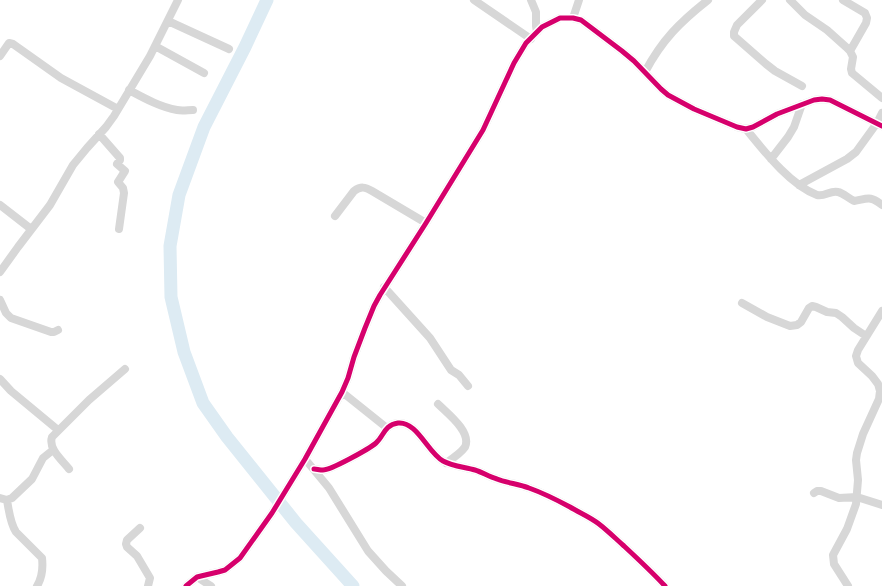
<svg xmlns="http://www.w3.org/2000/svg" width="882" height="586" viewBox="0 0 882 586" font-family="'Sofia Sans Condensed',sans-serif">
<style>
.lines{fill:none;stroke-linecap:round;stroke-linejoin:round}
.river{stroke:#ddebf3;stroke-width:13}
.minor{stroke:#d7d7d7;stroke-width:8}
.cycleway-casing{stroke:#fff;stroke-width:8}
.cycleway{stroke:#d6006c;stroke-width:5}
</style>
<rect width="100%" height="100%" fill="#fff"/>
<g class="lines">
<path class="river" d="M 267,0 L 245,47 L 204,127 L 179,195 L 170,246 L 171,297 L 184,352 L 203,403 L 227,437 L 296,523 L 353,586"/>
<path class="minor" d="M 474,0 L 531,39
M 531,0 L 536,12 L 536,26 L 537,32
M 762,0 L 737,25 L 734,32 L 734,36 L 766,64 L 775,71 L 802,86
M 790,0 L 805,15 L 827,30 L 846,47 L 850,51 L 853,57 L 851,69 L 852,73 L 882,98
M 843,0 L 865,13 L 867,18 L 866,23 L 850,51
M 573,18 L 579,0
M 168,21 L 229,49
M 155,46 L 204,73
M 0,56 L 9,43 L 13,44 L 61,78 L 118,109
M 645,72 C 662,40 680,22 708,0
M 129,90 C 144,98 160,107 177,110 C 182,111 188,110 193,110
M 746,129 C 764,151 790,185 817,195 C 825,197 830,190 838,192 C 843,193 848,198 854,201 C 867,199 870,195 882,205
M 99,134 L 120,158 L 120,160 L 117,164 L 125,171 L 118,182 L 123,188 L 124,193 L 119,229
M 771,159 L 788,137 L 794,127 L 802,104
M 799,185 L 847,159 L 856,152 L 877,123 L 882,113
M 0,205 L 31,229
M 335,216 L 354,191 C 361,186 365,187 372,191 L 426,223
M 0,272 L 18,247 L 50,205 L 73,165 L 87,148 L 106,127 L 114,116 L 150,56 L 178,0
M 384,287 L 430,338 L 451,370 L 459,375 L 468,386
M 0,300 L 6,313 L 11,318 L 51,332 L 54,332 L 58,330
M 742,303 L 767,317 L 790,326 L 797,325 L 801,322 L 809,308 L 812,306 L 816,307 L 827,312 L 836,313 L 842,317 L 854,328 L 866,336
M 0,379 L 11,391 L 58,430
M 342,392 L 387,428
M 438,404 C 447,413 472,432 465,447 C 461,453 452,459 446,463
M 305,459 L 329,488 L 368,551 L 386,571 L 402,586
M 69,469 C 62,460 48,449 52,437 L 89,400 L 125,369
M 314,469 C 316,469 320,470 323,470 C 331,470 369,449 376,443 C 384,436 384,425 398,423 C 417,421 428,453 443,461 C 452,466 464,467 475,470 C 482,472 489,477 497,479 C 507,483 519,484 529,488 C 543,493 557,500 570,507 C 580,513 590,517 599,524 C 608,531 616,539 624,546 C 638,559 652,572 665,586
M 814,493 L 817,491 L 821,491 L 839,498 L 857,497 L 882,505
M 0,498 L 7,500 L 12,498 L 32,479 L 43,458 L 53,450
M 7,500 C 9,511 10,523 16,532 L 42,558 C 43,567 42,578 37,586
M 140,528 L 127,540 L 126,544 L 127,547 L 137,556 L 150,578 L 148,586
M 197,577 L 211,586
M 186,586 L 197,577 L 201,576 L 218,572 L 225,570 L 240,558 L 272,513 L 305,459 L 342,392 L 348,378 L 354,357 L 365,328 L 374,306 L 380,295 L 426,223 L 483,130 L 514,63 L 526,43 L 542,27 L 560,18 L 573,18 L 581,20 L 622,51 L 634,61 L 661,89 L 668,95 L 694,109 L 737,127 L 746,129 L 753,127 L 777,114 L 814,100 L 822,99 L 830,100 L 882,126
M 848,586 L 834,564 L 833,555 L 847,529 L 856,504 L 858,480 L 856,460 L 857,453 L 863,434 L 879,399 L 880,391 L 878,384 L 872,376 L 858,363 L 856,356 L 858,350 L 882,311"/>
<g class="cycleway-casing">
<path id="cycleway" d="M 314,469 C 316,469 320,470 323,470 C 331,470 369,449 376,443 C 384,436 384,425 398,423 C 417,421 428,453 443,461 C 452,466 464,467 475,470 C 482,472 489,477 497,479 C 507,483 519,484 529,488 C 543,493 557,500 570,507 C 580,513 590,517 599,524 C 608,531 616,539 624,546 C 638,559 652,572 665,586
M 186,586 L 197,577 L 201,576 L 218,572 L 225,570 L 240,558 L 272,513 L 305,459 L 342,392 L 348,378 L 354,357 L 365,328 L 374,306 L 380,295 L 426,223 L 483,130 L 514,63 L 526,43 L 542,27 L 560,18 L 573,18 L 581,20 L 622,51 L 634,61 L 661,89 L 668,95 L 694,109 L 737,127 L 746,129 L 753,127 L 777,114 L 814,100 L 822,99 L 830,100 L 882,126"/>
</g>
<use href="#cycleway" class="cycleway"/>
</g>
</svg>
